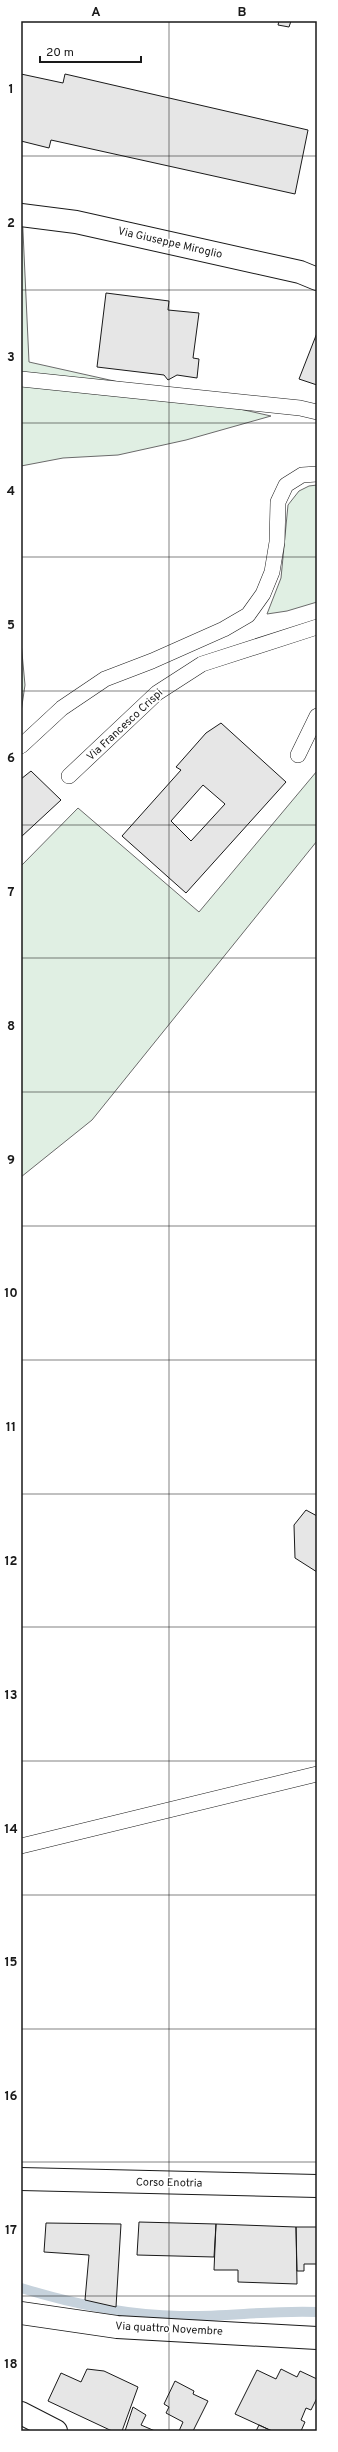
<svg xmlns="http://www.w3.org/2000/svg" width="338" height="2452" viewBox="0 0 338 2452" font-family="Overpass,sans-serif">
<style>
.green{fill:#e0efe3;stroke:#6a6a6a}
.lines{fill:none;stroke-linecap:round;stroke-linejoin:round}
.stream{stroke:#c6d2dc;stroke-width:10}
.building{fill:#e6e6e6;stroke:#1a1a1a;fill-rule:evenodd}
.service-casing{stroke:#1a1a1a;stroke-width:16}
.minor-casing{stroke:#1a1a1a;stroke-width:24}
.secondary-casing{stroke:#1a1a1a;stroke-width:24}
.service{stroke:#fff;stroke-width:15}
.minor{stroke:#fff;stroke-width:22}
.secondary{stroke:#fff;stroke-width:22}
.grid{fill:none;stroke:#1a1a1a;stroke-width:1;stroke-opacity:0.55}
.labels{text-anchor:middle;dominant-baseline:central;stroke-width:3;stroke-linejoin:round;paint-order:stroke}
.street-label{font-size:11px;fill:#1a1a1a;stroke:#fff}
.neatline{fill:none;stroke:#1a1a1a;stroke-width:1.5}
.grid-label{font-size:13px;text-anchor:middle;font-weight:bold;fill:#1a1a1a}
</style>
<rect width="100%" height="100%" fill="#fff"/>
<path class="green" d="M 21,188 L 29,362 L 271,416 L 186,440 L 118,455 L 63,458 L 21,466 Z
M 317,485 L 317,602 L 287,611 L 267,614 L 281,578 L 288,505 L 299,491 L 309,486 Z
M 21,642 L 25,685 L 21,712 Z
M 317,771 L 317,841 L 92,1120 L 21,1177 L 21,866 L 78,808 L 199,912 Z"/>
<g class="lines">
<path class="stream" d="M 21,2288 C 73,2304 125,2315 180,2316 C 225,2317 271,2310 317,2312"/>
</g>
<path class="building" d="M 279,21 L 291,21 L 289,27 L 278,25 Z
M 21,74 L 63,83 L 65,74 L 308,130 L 295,194 L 51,140 L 49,148 L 21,141 Z
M 106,293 L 169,301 L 168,310 L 199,313 L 193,358 L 199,359 L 197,378 L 177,375 L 168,380 L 164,375 L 97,367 Z
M 317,333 L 317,385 L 299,379 Z
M 221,723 L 286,782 L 186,893 L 122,836 L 181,770 L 176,767 L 206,733 ZM 203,785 L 225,804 L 191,841 L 171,821 Z
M 31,771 L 61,800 L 21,837 L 21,779 Z
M 306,1510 L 317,1516 L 317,1572 L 295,1558 L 294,1525 Z
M 139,2222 L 216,2224 L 214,2257 L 137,2255 Z
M 46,2223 L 121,2224 L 116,2307 L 85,2300 L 89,2255 L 44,2252 Z
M 216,2224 L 296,2227 L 297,2284 L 238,2282 L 238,2270 L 214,2270 Z
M 296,2227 L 317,2227 L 317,2264 L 304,2264 L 304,2271 L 297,2271 Z
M 87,2369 L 104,2371 L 138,2387 L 122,2431 L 112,2431 L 48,2401 L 61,2373 L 81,2382 Z
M 281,2369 L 297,2377 L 300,2371 L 317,2379 L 317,2398 L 311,2410 L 306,2408 L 301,2420 L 305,2422 L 301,2431 L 272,2431 L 235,2414 L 257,2370 L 276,2379 Z
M 175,2381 L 194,2391 L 193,2394 L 208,2401 L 193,2431 L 179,2431 L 183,2422 L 166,2413 L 169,2407 L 164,2404 Z
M 133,2407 L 146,2415 L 141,2425 L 155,2431 L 125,2431 Z
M 259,2425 L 272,2431 L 256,2431 Z"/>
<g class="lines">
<g class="service-casing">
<path id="service" d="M 21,379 L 300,408 L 317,412
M 21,746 L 62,708 L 105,679 L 152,661 L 224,629 L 248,615 L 263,594 L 272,572 L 277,542 L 278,502 L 286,485 L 302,475 L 317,474
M 298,755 L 317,716
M 69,776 L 157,693 L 202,664 L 317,627
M 21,1846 L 317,1774"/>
</g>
<g class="minor-casing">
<path id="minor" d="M 21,215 L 76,222 L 300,272 L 317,279
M 21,2313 L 117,2327 L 317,2338
M 21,2413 L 56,2431"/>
</g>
<g class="secondary-casing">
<path id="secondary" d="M 21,2179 L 317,2186"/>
</g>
<use href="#service" class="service"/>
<use href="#minor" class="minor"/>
<use href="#secondary" class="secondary"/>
</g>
<path class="grid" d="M 169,21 L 169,2431M 21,156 L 317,156M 21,290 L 317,290M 21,423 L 317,423M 21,557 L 317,557M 21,691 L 317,691M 21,825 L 317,825M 21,958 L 317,958M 21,1092 L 317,1092M 21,1226 L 317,1226M 21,1360 L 317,1360M 21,1494 L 317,1494M 21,1627 L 317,1627M 21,1761 L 317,1761M 21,1895 L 317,1895M 21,2029 L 317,2029M 21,2162 L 317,2162M 21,2296 L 317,2296"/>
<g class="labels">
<g class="street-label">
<text transform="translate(170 243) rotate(13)">Via Giuseppe Miroglio</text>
<text transform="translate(125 725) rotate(-43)">Via Francesco Crispi</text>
<text transform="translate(169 2183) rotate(1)">Corso Enotria</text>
<text transform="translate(169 2329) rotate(3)">Via quattro Novembre</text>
</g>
</g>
<rect width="338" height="2452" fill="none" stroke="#ffffff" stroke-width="44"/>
<path d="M40 56v6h101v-6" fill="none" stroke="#1a1a1a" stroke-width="2"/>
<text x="46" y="56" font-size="12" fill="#1a1a1a" stroke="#ffffff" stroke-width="3" paint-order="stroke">20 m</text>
<rect x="22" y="22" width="294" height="2408" class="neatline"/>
<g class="grid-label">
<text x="96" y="16">A</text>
<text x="242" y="16">B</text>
<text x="11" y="93">1</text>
<text x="11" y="227">2</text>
<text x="11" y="361">3</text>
<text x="11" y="495">4</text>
<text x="11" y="629">5</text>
<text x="11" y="762">6</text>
<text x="11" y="896">7</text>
<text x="11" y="1030">8</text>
<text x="11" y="1164">9</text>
<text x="11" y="1297">10</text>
<text x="11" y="1431">11</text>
<text x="11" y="1565">12</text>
<text x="11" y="1699">13</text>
<text x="11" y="1833">14</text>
<text x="11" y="1966">15</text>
<text x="11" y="2100">16</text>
<text x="11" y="2234">17</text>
<text x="11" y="2368">18</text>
</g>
</svg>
